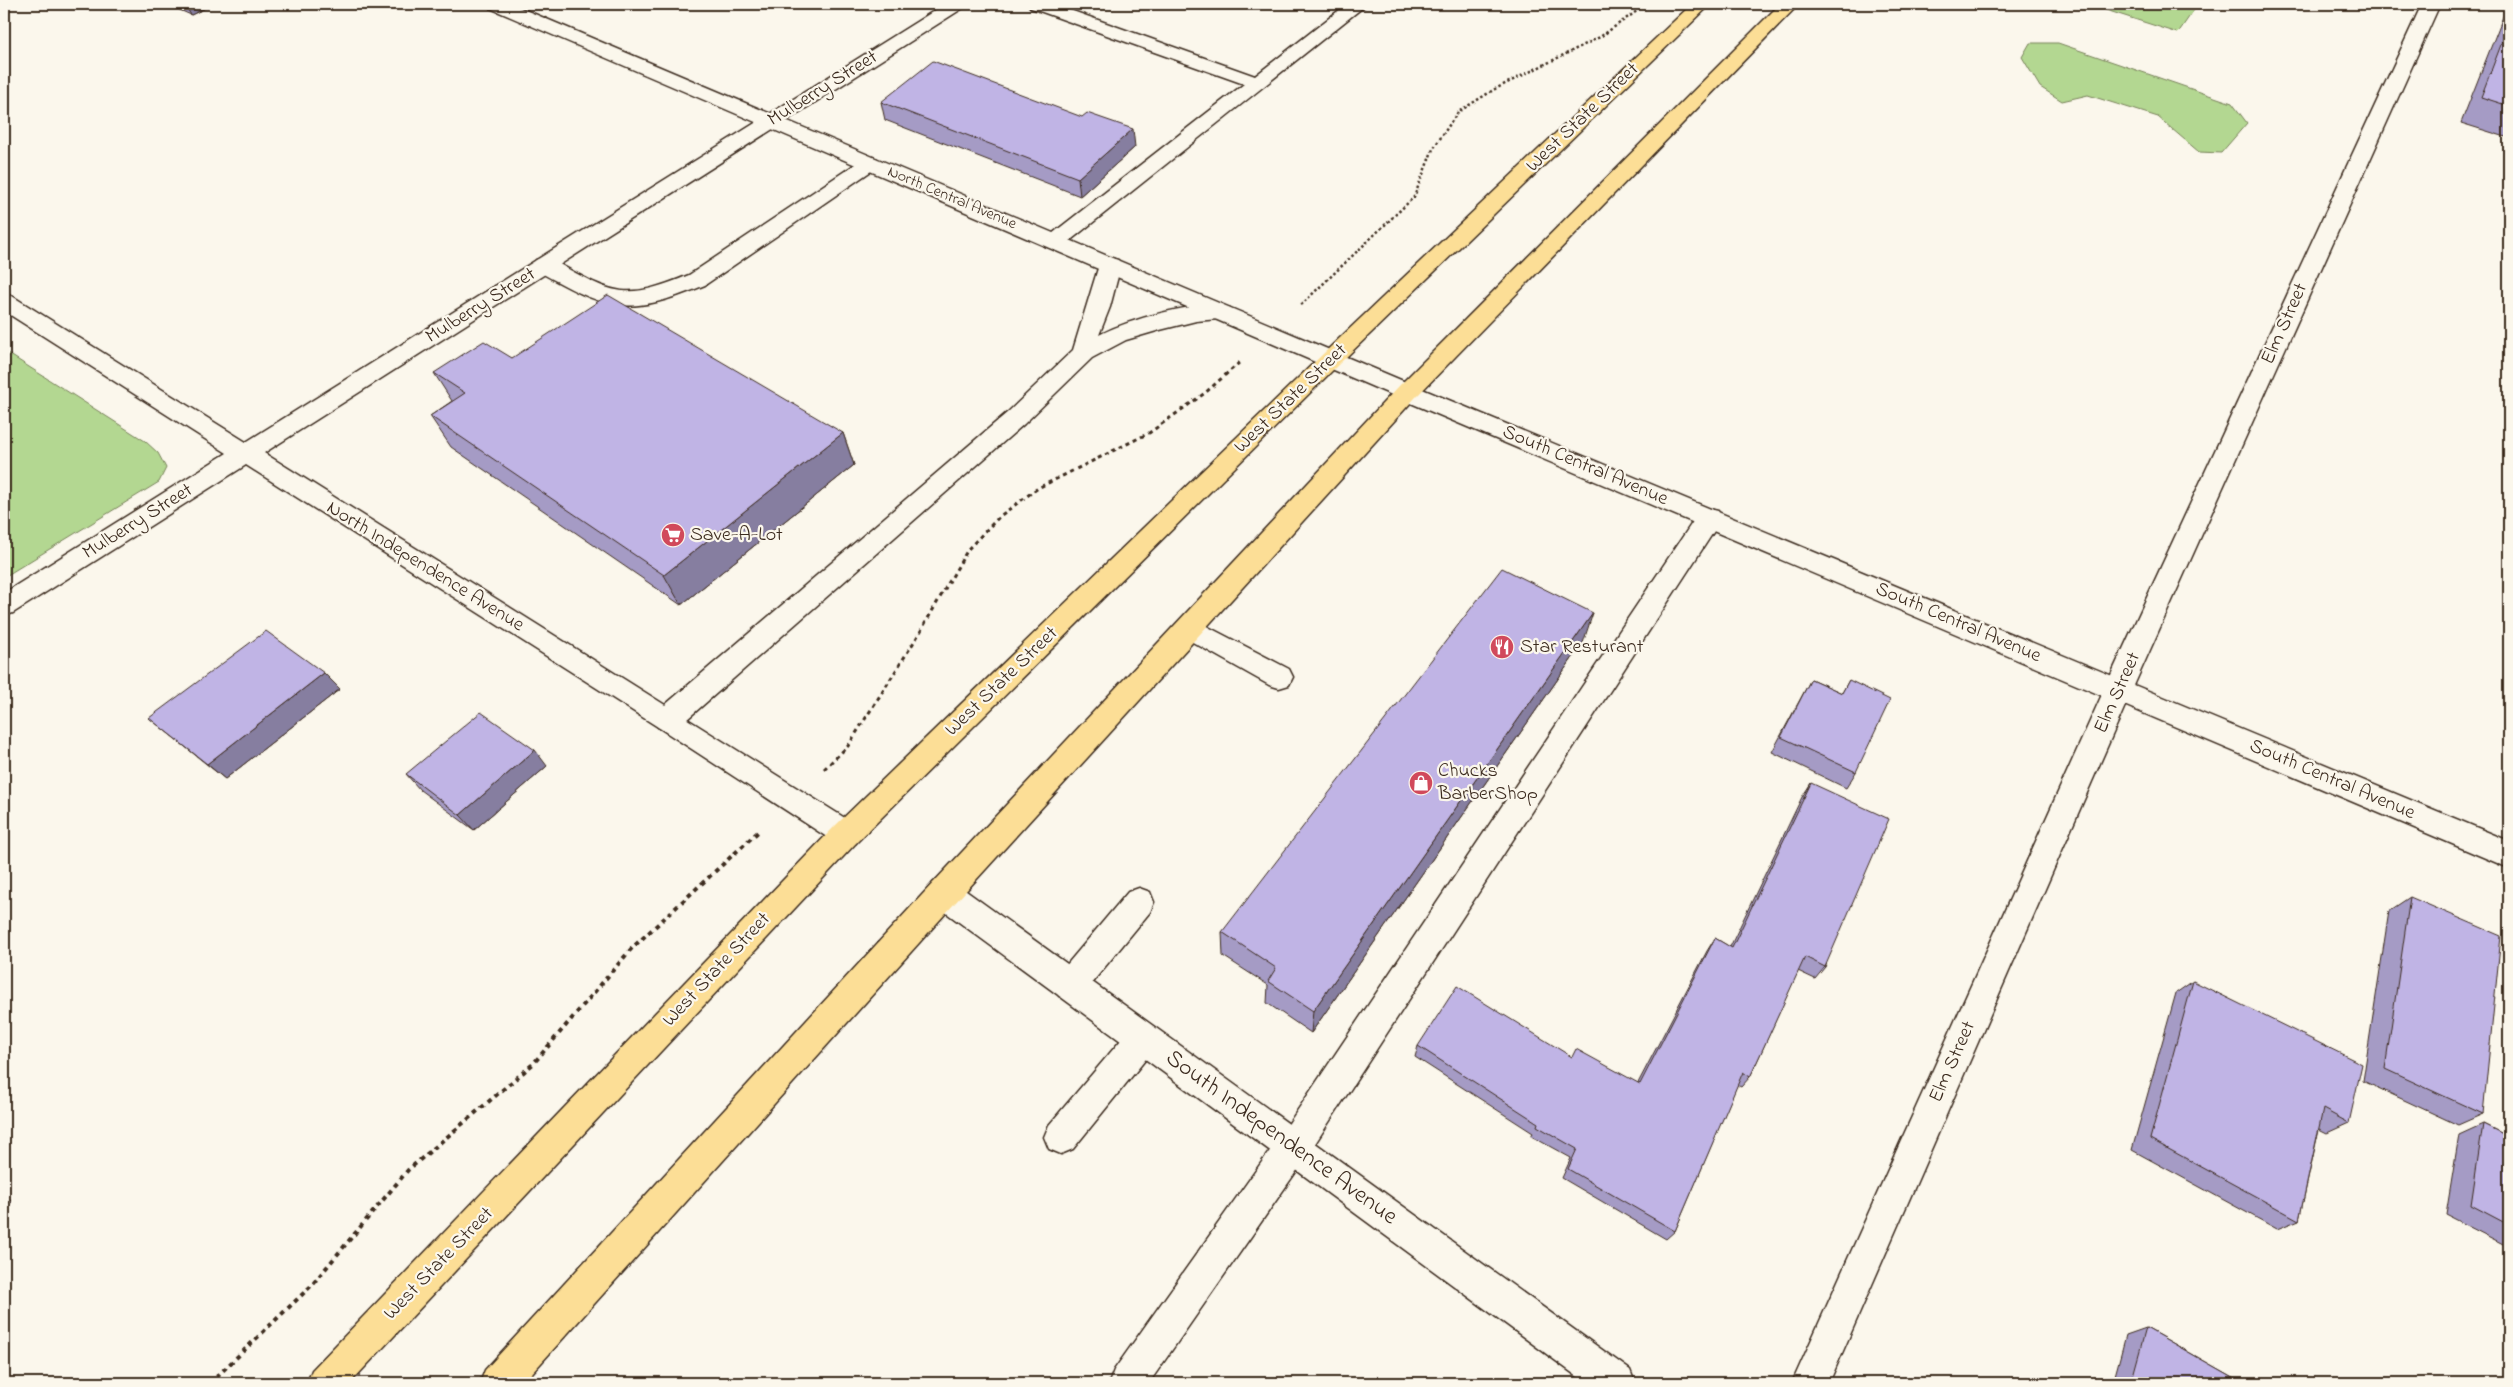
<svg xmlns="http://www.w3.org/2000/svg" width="2513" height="1387" viewBox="0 0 2513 1387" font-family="'Indie Flower',sans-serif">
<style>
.green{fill:#b3d791;stroke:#778058}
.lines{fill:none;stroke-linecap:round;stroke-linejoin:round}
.lane-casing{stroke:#3b2a1e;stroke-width:3}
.street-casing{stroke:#3b2a1e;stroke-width:3}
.secondary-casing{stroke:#3b2a1e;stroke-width:3}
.primary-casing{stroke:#3b2a1e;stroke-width:3}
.path-far2{stroke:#3b2a1e;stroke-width:2.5;stroke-dasharray:2.5 2.5;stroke-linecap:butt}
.path-far1{stroke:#3b2a1e;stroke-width:3;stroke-dasharray:4 4;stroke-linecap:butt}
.path{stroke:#3b2a1e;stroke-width:4;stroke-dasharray:4.5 4.5;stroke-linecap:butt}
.lane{fill:#fbf7ec;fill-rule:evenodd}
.street{fill:#fbf7ec;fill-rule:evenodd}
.secondary{fill:#fbf7ec;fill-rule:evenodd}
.primary{fill:#fcde96;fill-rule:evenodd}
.wall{fill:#a59bc5;stroke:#3b2a1e}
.shaded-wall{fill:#867ea0;stroke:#3b2a1e}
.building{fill:#c0b4e5;stroke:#3b2a1e}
.labels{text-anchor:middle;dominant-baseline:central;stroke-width:4.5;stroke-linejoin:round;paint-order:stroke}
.far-street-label{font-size:16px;fill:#3b2a1e;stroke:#fbf7ec}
.street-label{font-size:20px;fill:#3b2a1e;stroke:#fbf7ec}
.poi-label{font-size:20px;fill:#3b2a1e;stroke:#fbf7ec;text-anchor:start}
.near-street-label{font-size:24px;fill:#3b2a1e;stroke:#fbf7ec}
</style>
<rect width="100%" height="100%" fill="#fbf7ec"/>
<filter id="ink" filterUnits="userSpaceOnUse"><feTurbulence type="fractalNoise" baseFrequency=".02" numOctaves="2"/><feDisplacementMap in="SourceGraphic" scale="10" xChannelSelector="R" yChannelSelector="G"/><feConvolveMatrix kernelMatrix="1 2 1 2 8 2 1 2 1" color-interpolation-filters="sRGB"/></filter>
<g filter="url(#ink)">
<path class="green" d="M 2087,4 L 2198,4 L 2178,33 Z
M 2030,43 L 2058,43 L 2232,103 L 2247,123 L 2221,153 L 2199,152 L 2158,117 L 2088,95 L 2062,101 L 2040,87 L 2022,57 Z
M 4,351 L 145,441 L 158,453 L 166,468 L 159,482 L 4,577 Z"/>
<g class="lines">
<g class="lane-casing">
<path id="lane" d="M 1028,4 L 1053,4 L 1255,76 L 1347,4 L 1367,4 L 1062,247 L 1055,249 L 1048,247 L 1044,242 L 1048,237 L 1244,84 L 1031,8 Z
M 2422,4 L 2440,4 L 2132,690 L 2128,698 L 2118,701 L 2108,698 L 2104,690 Z
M 870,157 L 877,159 L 880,163 L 877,167 L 705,285 C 626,318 608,310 536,270 L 533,265 L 536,260 L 544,258 L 552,260 C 612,293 622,303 689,275 L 863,159 Z
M 1110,258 L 1118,260 L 1121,265 L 1110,307 L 1099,335 C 1129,320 1197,299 1230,308 L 1233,313 L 1230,318 L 1196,321 L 1160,330 L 1126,340 L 1092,358 L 1024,424 L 678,727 L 668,731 L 658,727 L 654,719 L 658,711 L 1008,412 L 1073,350 L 1099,265 L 1102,260 Z
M 1709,509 L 1718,511 L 1722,518 L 1718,525 L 1305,1159 L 1149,1383 L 1109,1383 L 1114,1370 L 1281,1135 L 1700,511 Z
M 1189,617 L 1289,669 L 1293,677 L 1289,685 L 1279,688 L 1269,685 L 1180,635 L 1176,628 L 1180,621 Z
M 1139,888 L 1150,892 L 1154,902 L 1150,912 L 1081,996 L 1070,1000 L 1059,996 L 1054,985 L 1059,974 L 1128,892 Z
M 1143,1022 L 1154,1027 L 1159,1038 L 1154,1049 L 1073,1149 L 1061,1154 L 1049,1149 L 1044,1137 L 1049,1125 L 1132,1027 Z"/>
</g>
<g class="street-casing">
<path id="street" d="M 945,4 L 966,4 L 963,8 L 264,453 L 856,825 L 861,834 L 856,843 L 846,847 L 836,843 L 658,727 L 246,465 L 13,613 L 4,616 L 4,593 L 227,453 L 4,311 L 4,294 L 12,296 L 246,442 Z
M 2118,679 L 2128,682 L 2132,690 L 1829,1383 L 1792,1383 L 2104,690 L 2108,682 Z
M 944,879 L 955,883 L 1630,1370 L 1635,1383 L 1586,1383 L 933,903 L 929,893 L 933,883 Z"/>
</g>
<g class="secondary-casing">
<path id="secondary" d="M 487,4 L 511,4 L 1415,386 L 2509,841 L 2509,868 L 1399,398 L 490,8 Z"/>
</g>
<g class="primary-casing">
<path id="primary" d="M 1692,4 L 1711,4 L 1339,364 L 856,843 L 350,1383 L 307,1383 L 312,1370 L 836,825 L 1323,354 Z
M 1780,4 L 1799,4 L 1415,398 L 955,903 L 523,1383 L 480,1383 L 485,1370 L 933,883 L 1399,386 Z"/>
</g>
<path class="path-far2" d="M 1301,305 L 1414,197 L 1433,149 L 1458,112 L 1495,89 L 1600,37 L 1637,11"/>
<path class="path-far1" d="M 824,769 L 848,746 L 919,634 L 968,549 L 1000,516 L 1038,488 L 1149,433 L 1205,393 L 1240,362"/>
<path class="path" d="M 210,1383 L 311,1286 L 408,1170 L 533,1064 L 632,948 L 760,830"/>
<use href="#lane" class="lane"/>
<use href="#street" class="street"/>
<use href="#secondary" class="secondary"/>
<use href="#primary" class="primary"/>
</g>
<path class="wall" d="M 166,4 L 214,4 L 191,15 Z
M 2508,4 L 2509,4 L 2509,138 L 2461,123 Z
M 881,102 L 1135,147 L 1080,196 L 885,120 Z
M 512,358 L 843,433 L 854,465 L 681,605 L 451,447 L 430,416 L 452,401 L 434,373 Z
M 1583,643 L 1311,1033 L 1267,1003 L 1268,985 L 1223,956 L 1222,932 Z
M 324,673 L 340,689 L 225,779 L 149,718 Z
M 1811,679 L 1842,693 L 1849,680 L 1856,772 L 1846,788 L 1772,752 Z
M 547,766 L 474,830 L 420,790 L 406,774 Z
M 1811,783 L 1825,967 L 1815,979 L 1798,971 L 1750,1077 L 1741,1087 L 1737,1085 L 1675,1231 L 1666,1239 L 1562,1178 L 1571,1158 L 1531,1136 L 1533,1133 L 1415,1057 L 1418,1046 L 1572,1057 L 1638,1083 L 1707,951 L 1715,938 L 1730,947 L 1802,797 Z
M 2410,897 L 2483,1114 L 2458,1125 L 2363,1081 L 2389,911 Z
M 2193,981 L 2349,1123 L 2327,1133 L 2319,1129 L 2299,1220 L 2277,1229 L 2132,1150 L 2176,993 Z
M 2483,1124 L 2509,1137 L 2509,1247 L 2446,1215 L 2459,1135 Z
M 2146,1328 L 2243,1383 L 2113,1383 L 2126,1335 Z"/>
<path class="shaded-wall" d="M 184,4 L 214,4 L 191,15 Z
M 1133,129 L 1135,147 L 1080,196 L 1078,178 Z
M 843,433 L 854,465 L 681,605 L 664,575 Z
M 1593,613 L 1583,643 L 1311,1033 L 1313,1011 Z
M 324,673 L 340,689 L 225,779 L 207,764 Z
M 535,750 L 547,766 L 474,830 L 460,815 Z
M 4,1195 L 12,1202 L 4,1209 Z"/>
<path class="building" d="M 2509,24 L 2509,106 L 2481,97 Z
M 933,61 L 1082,117 L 1087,113 L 1133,129 L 1078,178 L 881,102 Z
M 608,295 L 843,433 L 664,575 L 430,416 L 465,393 L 434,373 L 484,341 L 512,358 Z
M 1502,568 L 1593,613 L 1313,1011 L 1268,981 L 1276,968 L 1222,932 Z
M 266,631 L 324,673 L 207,764 L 149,718 Z
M 1811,679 L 1842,693 L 1849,680 L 1890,700 L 1856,772 L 1781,737 Z
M 481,712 L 535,750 L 460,815 L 406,774 Z
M 1811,783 L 1889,819 L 1825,967 L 1805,957 L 1750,1077 L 1743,1072 L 1675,1231 L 1568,1169 L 1577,1149 L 1537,1126 L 1538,1123 L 1418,1046 L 1457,986 L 1572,1057 L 1576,1049 L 1640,1084 L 1715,938 L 1732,948 Z
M 2410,897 L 2501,936 L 2483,1114 L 2385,1069 Z
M 2193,981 L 2362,1064 L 2349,1123 L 2323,1109 L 2299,1220 L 2150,1139 Z
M 2483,1124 L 2509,1137 L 2509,1225 L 2471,1205 Z
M 2146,1328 L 2243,1383 L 2131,1383 Z"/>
</g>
<defs>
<g id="supermarket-disc" transform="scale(1.25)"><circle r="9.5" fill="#d1495b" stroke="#fbf7ec"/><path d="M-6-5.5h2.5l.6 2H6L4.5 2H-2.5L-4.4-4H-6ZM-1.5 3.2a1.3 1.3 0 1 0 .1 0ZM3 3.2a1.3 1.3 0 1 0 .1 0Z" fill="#fff"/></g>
<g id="restaurant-disc" transform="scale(1.25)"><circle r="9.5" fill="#d1495b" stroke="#fbf7ec"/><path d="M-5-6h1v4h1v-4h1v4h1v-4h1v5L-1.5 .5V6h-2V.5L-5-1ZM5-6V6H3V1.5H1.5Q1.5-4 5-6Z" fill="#fff"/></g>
<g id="shop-disc" transform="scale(1.25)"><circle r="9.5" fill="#d1495b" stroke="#fbf7ec"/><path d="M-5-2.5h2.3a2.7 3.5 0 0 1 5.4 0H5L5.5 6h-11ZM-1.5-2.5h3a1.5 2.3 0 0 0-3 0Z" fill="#fff"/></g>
</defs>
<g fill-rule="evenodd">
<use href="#supermarket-disc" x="673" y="535"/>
<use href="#restaurant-disc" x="1502" y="647"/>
<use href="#shop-disc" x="1421" y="783"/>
</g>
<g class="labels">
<g class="far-street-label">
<text transform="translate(952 198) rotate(23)">North Central Avenue</text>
</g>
<g class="street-label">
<text transform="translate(823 89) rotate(-32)">Mulberry Street</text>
<text transform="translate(1583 118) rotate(-44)">West State Street</text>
<text transform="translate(481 306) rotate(-32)">Mulberry Street</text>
<text transform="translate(2285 324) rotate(-66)">Elm Street</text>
<text transform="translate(1291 399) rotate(-44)">West State Street</text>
<text transform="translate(1585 466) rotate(23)">South Central Avenue</text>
<text transform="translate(138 522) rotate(-32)">Mulberry Street</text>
<text transform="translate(425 567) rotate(32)">North Independence Avenue</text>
<text transform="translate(1958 623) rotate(23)">South Central Avenue</text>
<text transform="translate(1002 682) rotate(-44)">West State Street</text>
<text transform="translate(2118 693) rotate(-66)">Elm Street</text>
<text transform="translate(2332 780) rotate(23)">South Central Avenue</text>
<text transform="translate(717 970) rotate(-47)">West State Street</text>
<text transform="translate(1953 1062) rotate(-66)">Elm Street</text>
<text transform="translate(439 1264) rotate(-46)">West State Street</text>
</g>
<g class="poi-label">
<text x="690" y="535">Save-A-Lot</text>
<text x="1520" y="647">Star Resturant</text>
<text x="1438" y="771">Chucks<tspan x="1438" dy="23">BarberShop</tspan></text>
</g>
<g class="near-street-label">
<text transform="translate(1281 1138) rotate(36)">South Independence Avenue</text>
</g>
</g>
<rect width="2513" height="1387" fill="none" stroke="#fbf7ec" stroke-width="20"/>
<rect x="10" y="10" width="2493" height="1367" fill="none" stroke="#3b2a1e" stroke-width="2" filter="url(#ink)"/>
</svg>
